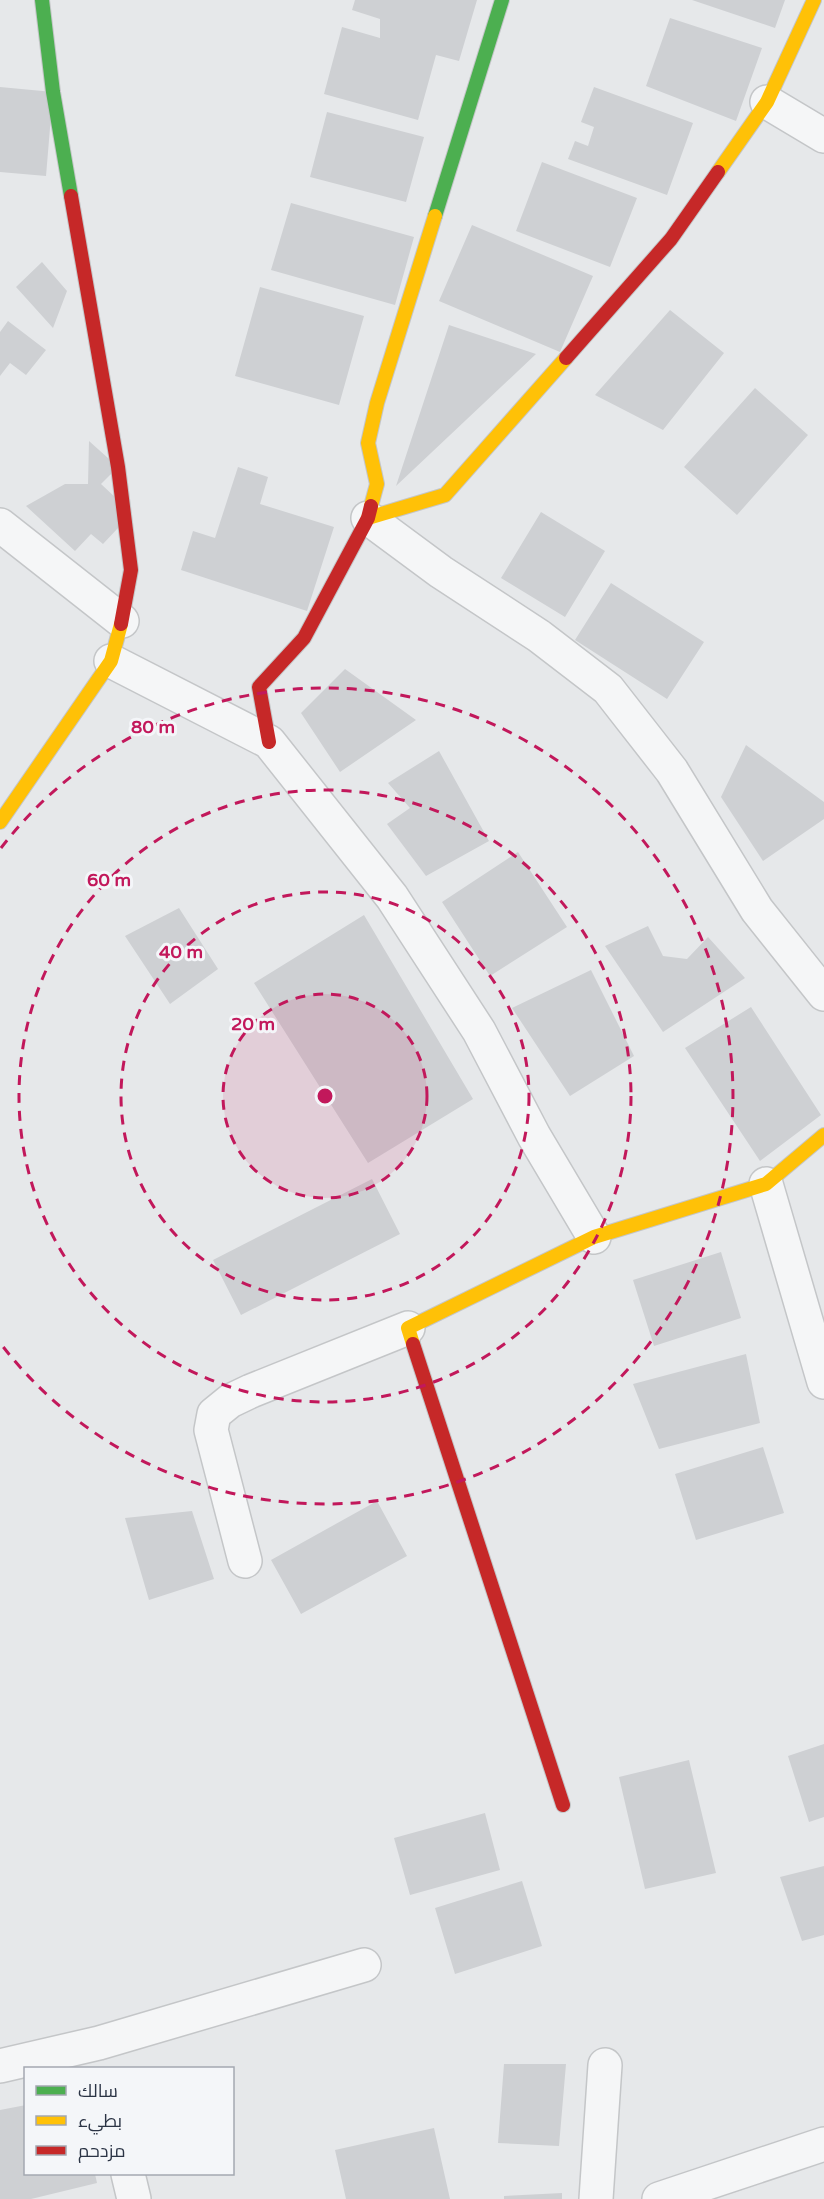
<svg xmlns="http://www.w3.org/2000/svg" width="824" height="2199" viewBox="0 0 824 2199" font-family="'Varela Round',Cairo,sans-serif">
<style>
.building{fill:#ced0d3}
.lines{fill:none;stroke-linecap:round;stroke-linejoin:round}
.street-casing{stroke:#c4c6c8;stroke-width:36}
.fast-casing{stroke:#c4c6c8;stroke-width:16}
.slow-casing{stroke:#c4c6c8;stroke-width:16}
.jam-casing{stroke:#c4c6c8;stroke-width:16}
.street{stroke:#f5f6f7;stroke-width:33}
.fast{stroke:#4caf50;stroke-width:14}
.slow{stroke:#ffc107;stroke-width:14}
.jam{stroke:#c62828;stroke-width:14}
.ring{fill:none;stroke:#c2185b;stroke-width:3;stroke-dasharray:10 8}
.centre{fill:#c2185b;stroke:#f4f6f9;stroke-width:3}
.ring-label{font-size:18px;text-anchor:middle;font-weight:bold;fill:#c2185b;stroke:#f4f6f9;stroke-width:6;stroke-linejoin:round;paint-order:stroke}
</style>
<rect width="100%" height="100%" fill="#e6e8ea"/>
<path class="building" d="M 355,0 L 477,0 L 459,61 L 436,55 L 418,120 L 324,94 L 342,27 L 380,38 L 380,19 L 352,10 Z
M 692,0 L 785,0 L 775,28 Z
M 670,18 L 762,48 L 736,121 L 646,86 Z
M 0,87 L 53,92 L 46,176 L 0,172 Z
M 594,87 L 693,123 L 667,195 L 568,159 L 575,141 L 588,146 L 594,127 L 581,122 Z
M 327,112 L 424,137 L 406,202 L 310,177 Z
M 542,162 L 637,198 L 610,267 L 516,231 Z
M 291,203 L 414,237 L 395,305 L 271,270 Z
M 472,225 L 593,276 L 560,352 L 439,301 Z
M 42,262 L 67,291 L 53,328 L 16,287 Z
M 260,287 L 364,316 L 339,405 L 235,376 Z
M 670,310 L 724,353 L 663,430 L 595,395 Z
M 8,321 L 46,350 L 26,375 L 10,363 L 0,376 L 0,332 Z
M 449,325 L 536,354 L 396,486 Z
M 755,388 L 808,435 L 737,515 L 684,467 Z
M 89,441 L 118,467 L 101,484 L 132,513 L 103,544 L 91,534 L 75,551 L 26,506 L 65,484 L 88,484 Z
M 238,467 L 268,477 L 260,504 L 334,527 L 307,611 L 181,570 L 193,531 L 215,538 Z
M 541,512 L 605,551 L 565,617 L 501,578 Z
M 611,583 L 704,642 L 667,699 L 575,640 Z
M 345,669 L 416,720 L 340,772 L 301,713 Z
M 746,745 L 824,802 L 824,819 L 763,861 L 721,797 Z
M 439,751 L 489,841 L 426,876 L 387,824 L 410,808 L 388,783 Z
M 518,852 L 567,927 L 490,976 L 442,902 Z
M 179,908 L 218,969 L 170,1004 L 125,936 Z
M 364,915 L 473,1099 L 368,1163 L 254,983 Z
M 648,926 L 663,956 L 687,959 L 708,937 L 745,978 L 663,1032 L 605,946 Z
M 591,970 L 634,1056 L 570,1096 L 512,1008 Z
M 751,1007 L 821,1115 L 760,1161 L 685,1048 Z
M 372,1179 L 400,1234 L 241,1315 L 213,1260 Z
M 721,1252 L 741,1318 L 654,1346 L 633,1280 Z
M 746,1354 L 760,1423 L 659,1449 L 633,1384 Z
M 763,1447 L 784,1513 L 696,1540 L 675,1474 Z
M 377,1501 L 407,1556 L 301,1614 L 271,1560 Z
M 192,1511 L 214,1579 L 149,1600 L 125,1518 Z
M 824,1744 L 824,1817 L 809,1822 L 788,1756 Z
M 689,1760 L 716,1873 L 645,1889 L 619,1777 Z
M 485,1813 L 500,1870 L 410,1895 L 394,1838 Z
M 824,1866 L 824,1935 L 802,1941 L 780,1877 Z
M 522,1881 L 542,1946 L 455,1974 L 435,1908 Z
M 504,2064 L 566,2064 L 559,2146 L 498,2143 Z
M 26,2105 L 26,2174 L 95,2174 L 97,2183 L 31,2199 L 0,2199 L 0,2110 Z
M 434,2128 L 450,2199 L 346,2199 L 335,2150 Z
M 562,2193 L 562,2199 L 504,2199 L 504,2196 Z"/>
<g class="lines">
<g class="street-casing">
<path id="street" d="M 767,102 L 824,136
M 368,518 L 441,572 L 539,636 L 608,689 L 672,771 L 757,910 L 824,994
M 0,525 L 122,621
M 111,661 L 269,742 L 392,897 L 479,1031 L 534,1136 L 594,1237
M 766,1184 L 824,1382
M 245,1561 L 211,1430 L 214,1414 L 230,1401 L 251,1391 L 408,1328
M 0,2066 L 99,2043 L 364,1965
M 128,2174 L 134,2199
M 596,2199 L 605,2065
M 659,2199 L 824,2144"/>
</g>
<g class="fast-casing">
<path id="fast" d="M 42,0 L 53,92 L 71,196
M 435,216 L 502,0"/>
</g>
<g class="slow-casing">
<path id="slow" d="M 718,172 L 767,102 L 814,0
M 371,506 L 377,484 L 368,443 L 377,403 L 435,216
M 368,518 L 445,495 L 566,358
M 0,822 L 111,661 L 121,624
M 413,1344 L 408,1328 L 594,1237 L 766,1184 L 824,1135"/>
</g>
<g class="jam-casing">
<path id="jam" d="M 71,196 L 118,467 L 131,570 L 121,624
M 566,358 L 671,239 L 718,172
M 269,742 L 259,687 L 304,638 L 368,518 L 371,506
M 413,1344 L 563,1805"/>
</g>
<use href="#street" class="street"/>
<use href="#fast" class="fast"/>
<use href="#slow" class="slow"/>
<use href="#jam" class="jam"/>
</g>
<circle cx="325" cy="1096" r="102" fill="#c2185b" fill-opacity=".12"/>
<g class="ring">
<circle cx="325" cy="1096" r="102"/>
<circle cx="325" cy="1096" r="204"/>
<circle cx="325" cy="1096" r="306"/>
<path d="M1 848A408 408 0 1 1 1 1344"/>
</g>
<circle cx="325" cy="1096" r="9" class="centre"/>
<g class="ring-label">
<text x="153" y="733">80 m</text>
<text x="109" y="886">60 m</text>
<text x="181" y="958">40 m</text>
<text x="253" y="1030">20 m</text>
</g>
<rect x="24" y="2067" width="210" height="108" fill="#f4f6f9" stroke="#a4a8b1" stroke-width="1.5"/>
<rect x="36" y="2086" width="30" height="9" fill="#4caf50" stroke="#a4a8b1" stroke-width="1.5"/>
<text x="78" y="2097" font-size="18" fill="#2b3445">سالك</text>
<rect x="36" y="2116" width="30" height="9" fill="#ffc107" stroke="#a4a8b1" stroke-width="1.5"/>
<text x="78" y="2127" font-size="18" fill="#2b3445">بطيء</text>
<rect x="36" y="2146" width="30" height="9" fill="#c62828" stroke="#a4a8b1" stroke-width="1.5"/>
<text x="78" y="2157" font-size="18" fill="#2b3445">مزدحم</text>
</svg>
